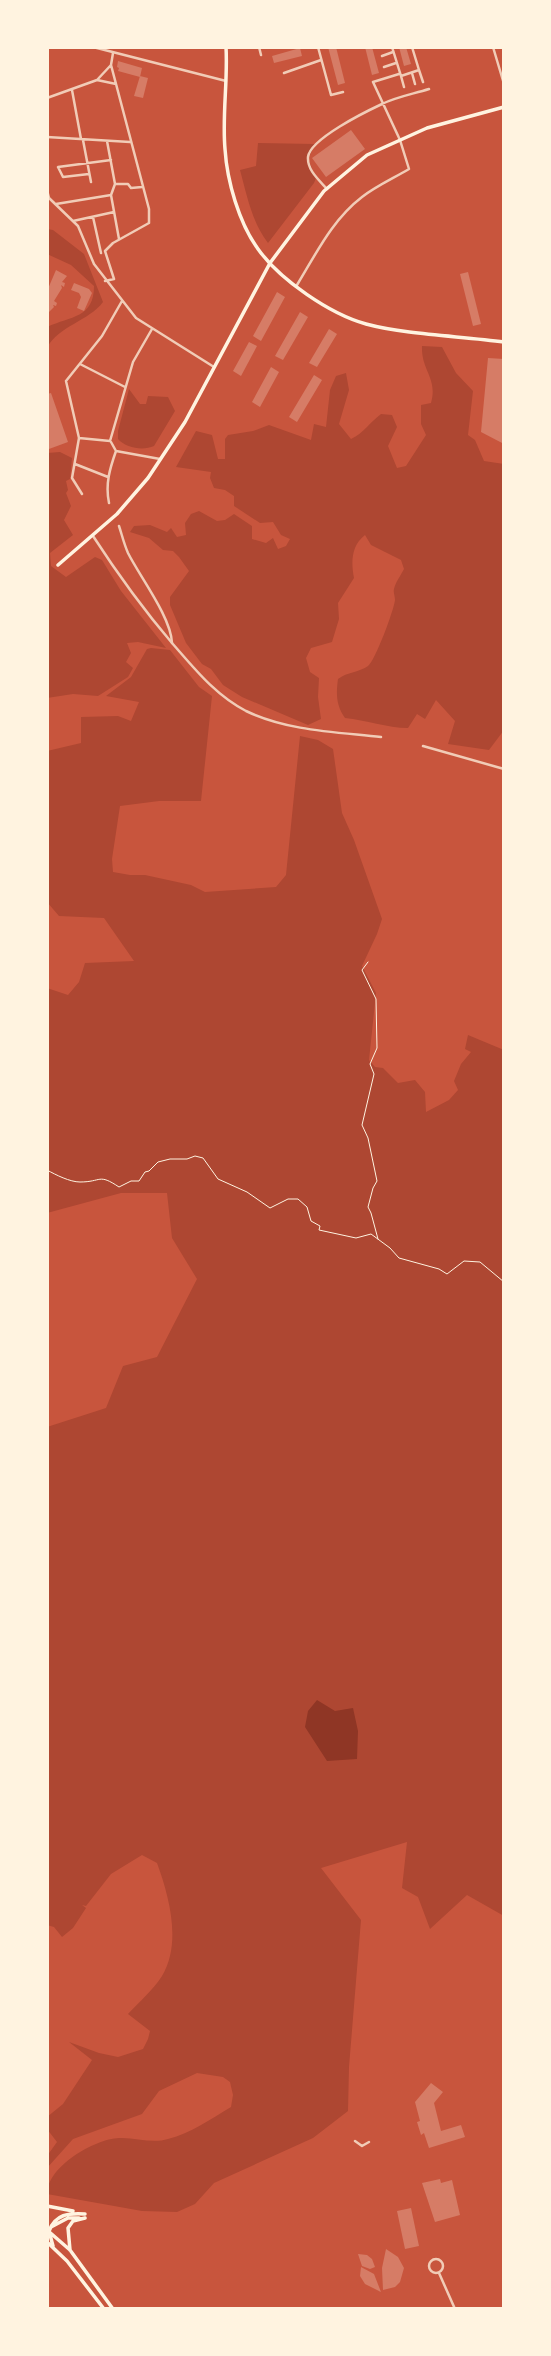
<svg xmlns="http://www.w3.org/2000/svg" width="551" height="2356" viewBox="0 0 551 2356" font-family="Poppins,sans-serif">
<style>
.green{fill:#ae4732}
.water{fill:#8f3625}
.building{fill:#d67c66}
.lines{fill:none;stroke-linecap:round;stroke-linejoin:round}
.path{stroke:#fff3e0;stroke-width:1}
.minor{stroke:#f1ccb7;stroke-width:2.5}
.tertiary{stroke:#f1ccb7;stroke-width:2.5}
.secondary{stroke:#fff3e0;stroke-width:3.5}
.primary{stroke:#fff3e0;stroke-width:3.5}
</style>
<rect width="100%" height="100%" fill="#c8553d"/>
<path class="green" d="M 258,143 L 315,144 L 308,159 L 316,178 L 314,183 L 268,243 C 252,222 247,196 240,170 L 256,166 Z
M 47,229 L 53,230 L 84,254 L 103,302 C 89,321 58,326 47,348 L 47,327 C 71,316 94,318 94,286 L 71,265 L 47,254 Z
M 422,346 L 442,347 L 456,373 L 473,391 L 468,435 L 475,440 L 484,461 L 504,464 L 504,730 L 489,750 L 448,744 L 455,721 L 436,700 L 425,719 L 417,714 L 408,728 C 387,728 366,720 345,718 C 336,705 336,694 338,679 C 347,672 360,672 368,666 C 375,661 394,610 395,600 C 395,596 393,592 394,589 C 395,583 401,575 404,569 L 401,560 L 371,545 L 365,535 C 351,546 351,562 354,578 L 338,603 L 339,619 L 332,642 L 311,648 L 306,658 L 310,672 L 319,678 L 318,697 L 321,719 L 308,725 L 242,697 L 223,685 L 211,669 L 202,664 L 186,643 L 170,605 L 170,597 L 189,571 L 179,557 L 173,551 L 163,550 L 149,538 L 130,532 L 134,526 L 150,525 L 167,532 L 171,528 L 177,537 L 186,535 L 185,523 L 191,514 L 199,511 L 217,521 L 225,520 L 234,514 L 252,526 L 252,539 L 266,543 L 273,538 L 278,549 L 286,546 L 290,539 L 281,535 L 273,522 L 260,523 L 234,506 L 234,496 L 225,490 L 214,488 L 210,478 L 211,472 L 176,467 L 196,431 L 212,435 L 218,459 L 225,459 L 225,439 L 228,435 L 253,431 L 269,425 L 311,440 L 314,424 L 326,427 L 330,390 L 336,376 L 346,373 L 349,390 L 339,424 L 351,439 C 364,433 370,422 381,414 L 392,415 L 397,427 L 388,446 L 397,468 L 406,466 L 426,435 L 421,424 L 421,405 L 431,403 C 438,378 421,371 422,346 Z
M 129,389 L 140,404 L 146,404 L 148,396 L 168,397 L 175,411 L 154,446 C 143,451 126,448 118,439 L 118,431 Z
M 60,452 L 72,458 L 70,479 L 66,481 L 68,490 L 66,493 L 71,506 L 64,520 L 73,535 L 50,553 L 51,566 L 66,577 L 95,557 L 102,560 L 121,591 L 166,648 L 138,642 L 127,643 L 131,653 L 126,662 L 133,668 L 128,677 L 98,696 L 73,694 L 47,698 L 47,453 Z
M 151,648 L 170,650 L 199,687 L 212,696 L 201,801 L 159,801 L 120,806 L 112,859 L 113,872 L 130,875 L 145,875 L 191,885 L 205,892 L 276,887 L 286,875 L 300,736 L 318,740 L 333,749 L 342,813 L 354,840 L 382,919 L 377,934 L 362,966 L 376,993 L 369,1060 L 375,1067 L 383,1068 L 398,1083 L 415,1080 L 425,1092 L 426,1112 L 449,1100 L 458,1090 L 454,1081 L 461,1064 L 471,1052 L 465,1049 L 468,1035 L 504,1050 L 504,1916 L 467,1895 L 430,1929 L 418,1897 L 402,1888 L 407,1842 L 321,1868 L 361,1920 L 349,2067 L 348,2111 L 313,2138 L 214,2183 L 195,2204 L 177,2212 L 142,2211 L 47,2194 C 47,2167 94,2139 119,2138 C 135,2137 152,2144 168,2139 C 191,2133 211,2119 231,2107 L 233,2095 L 230,2082 L 223,2077 L 197,2073 L 159,2091 L 142,2114 L 73,2139 L 47,2168 L 47,2156 L 57,2142 L 47,2129 L 47,2117 L 63,2104 L 92,2060 L 69,2042 L 99,2053 L 118,2057 L 143,2049 L 148,2039 L 150,2031 L 128,2014 C 139,2002 153,1990 162,1976 C 182,1943 169,1896 157,1863 L 142,1855 L 111,1874 L 86,1906 L 82,1905 L 86,1908 L 73,1928 L 62,1937 L 54,1927 L 47,1925 L 47,1427 L 106,1408 L 123,1366 L 157,1357 L 197,1279 L 172,1238 L 167,1193 L 121,1193 L 47,1213 L 47,988 L 68,995 L 79,982 L 85,963 L 134,961 L 104,918 L 59,916 L 47,902 L 47,751 L 81,743 L 81,717 L 118,716 L 131,721 L 139,702 L 106,696 L 131,677 L 147,649 Z"/>
<path class="water" d="M 317,1700 L 335,1711 L 353,1708 L 358,1731 L 357,1759 L 327,1761 L 305,1727 L 308,1711 Z"/>
<path class="building" d="M 328,47 L 336,47 L 345,83 L 338,85 Z
M 365,47 L 372,47 L 379,73 L 372,75 Z
M 399,47 L 406,47 L 411,64 L 404,66 Z
M 300,48 L 302,56 L 274,63 L 272,56 Z
M 118,61 L 142,68 L 140,77 L 118,71 L 119,68 L 117,67 Z
M 140,76 L 148,78 L 143,98 L 134,96 Z
M 351,130 L 365,149 L 326,177 L 312,158 Z
M 56,270 L 67,276 L 62,282 L 65,283 L 64,287 L 61,285 L 62,288 L 54,301 L 57,303 L 56,306 L 53,305 L 54,307 L 49,312 L 47,311 L 47,291 Z
M 468,272 L 481,324 L 473,326 L 460,274 Z
M 74,283 L 89,289 L 92,293 L 84,311 L 77,308 L 81,297 L 79,293 L 71,290 Z
M 277,292 L 285,297 L 261,341 L 253,336 Z
M 300,312 L 308,317 L 283,360 L 275,356 Z
M 329,329 L 337,334 L 317,367 L 309,363 Z
M 249,342 L 257,346 L 241,376 L 233,371 Z
M 488,358 L 504,359 L 504,444 L 481,432 Z
M 271,367 L 279,372 L 260,407 L 252,402 Z
M 314,375 L 322,380 L 297,422 L 289,417 Z
M 51,393 L 68,442 L 49,449 L 47,444 L 47,394 Z
M 431,2083 L 443,2092 L 434,2103 L 441,2131 L 461,2125 L 465,2137 L 429,2148 L 424,2133 L 421,2135 L 417,2122 L 420,2121 L 415,2102 Z
M 440,2179 L 441,2183 L 452,2180 L 460,2215 L 435,2222 L 422,2183 Z
M 411,2208 L 419,2246 L 405,2249 L 397,2211 Z
M 386,2249 L 398,2257 L 404,2268 L 400,2282 L 395,2287 L 383,2290 L 382,2268 Z
M 358,2254 L 367,2255 L 372,2259 L 375,2267 L 370,2269 L 362,2266 Z
M 361,2267 L 374,2274 L 381,2292 L 365,2284 L 360,2276 Z"/>
<g class="lines">
<path class="path" d="M 368,962 L 362,970 L 376,999 L 377,1048 L 370,1064 L 374,1074 L 362,1125 L 368,1138 L 377,1181 L 373,1188 L 368,1207 L 371,1213 L 378,1239
M 47,1170 C 56,1175 70,1182 80,1182 C 102,1182 98,1173 119,1187 L 131,1181 L 139,1181 L 145,1172 L 149,1171 L 158,1162 L 170,1159 L 187,1159 L 195,1156 L 203,1158 L 218,1179 L 247,1192 L 270,1208 L 288,1199 L 298,1199 L 307,1207 L 311,1221 L 320,1226 L 319,1230 L 356,1238 L 371,1234 L 390,1248 L 399,1258 L 439,1269 L 447,1274 L 464,1261 L 480,1262 L 504,1282"/>
<path class="minor" d="M 259,47 L 261,55
M 318,47 L 331,95 L 343,92
M 392,47 L 401,76 L 419,70 L 412,47
M 493,47 L 504,84
M 382,56 L 393,52
M 384,67 L 396,63
M 419,70 L 423,82
M 284,73 L 321,60
M 412,73 L 415,84
M 401,76 L 404,87
M 97,80 L 111,65
M 72,90 L 81,139
M 47,98 L 97,80 L 116,84
M 47,137 L 130,142
M 83,140 L 91,182
M 107,141 L 115,184
M 89,174 L 63,177 L 58,167 L 111,160
M 115,184 L 111,195 L 119,239
M 115,184 L 128,184 L 131,188 L 142,187
M 327,189 C 319,180 307,170 308,157 C 310,139 365,112 382,104 C 396,97 413,94 429,89
M 47,190 L 49,198 L 78,226 L 94,264 L 136,318 L 214,367
M 56,204 L 111,195
M 93,217 L 101,253
M 73,221 L 114,212
M 105,281 L 114,279 L 105,251 L 113,243 L 149,223 L 149,209 L 111,65 L 113,53
M 297,285 C 316,254 332,220 362,197 C 376,186 394,178 409,169 L 400,140 L 373,82 L 399,74
M 80,364 L 125,387
M 79,438 L 110,441
M 110,441 L 133,362 L 152,329
M 116,451 L 160,459
M 75,464 L 108,477
M 82,494 L 72,478 L 79,438 L 66,381 L 102,336 L 122,301
M 109,503 C 105,484 110,468 116,451 L 111,442
M 119,526 C 122,535 124,544 128,553 C 140,577 171,617 172,643
M 355,2141 L 362,2146 L 369,2142
M429 2266a7 7 0 1 1 14 0a7 7 0 1 1-14 0Z
M 439,2273 L 455,2309"/>
<path class="tertiary" d="M 93,47 L 226,81
M 93,536 C 117,573 143,609 172,643 C 194,668 215,695 246,711 C 288,731 336,732 381,737
M 423,746 L 504,769"/>
<path class="secondary" d="M 226,47 C 228,81 222,115 225,149 C 227,181 239,223 258,249 C 280,280 330,314 366,324 C 407,335 461,336 504,342
M 58,565 L 117,514 L 148,478 L 185,422 L 270,263 L 324,191 L 367,155 L 427,128 L 504,107"/>
<path class="primary" d="M 47,2206 L 73,2211
M 51,2227 L 68,2218 L 79,2218
M 47,2230 L 70,2250 L 113,2309
M 47,2242 L 67,2261 L 104,2309
M 53,2246 L 49,2231 C 56,2214 68,2213 85,2214
M 70,2250 L 68,2228 L 73,2221 L 85,2218"/>
</g>
<rect width="551" height="2356" fill="none" stroke="#fff3e0" stroke-width="98"/>
</svg>
